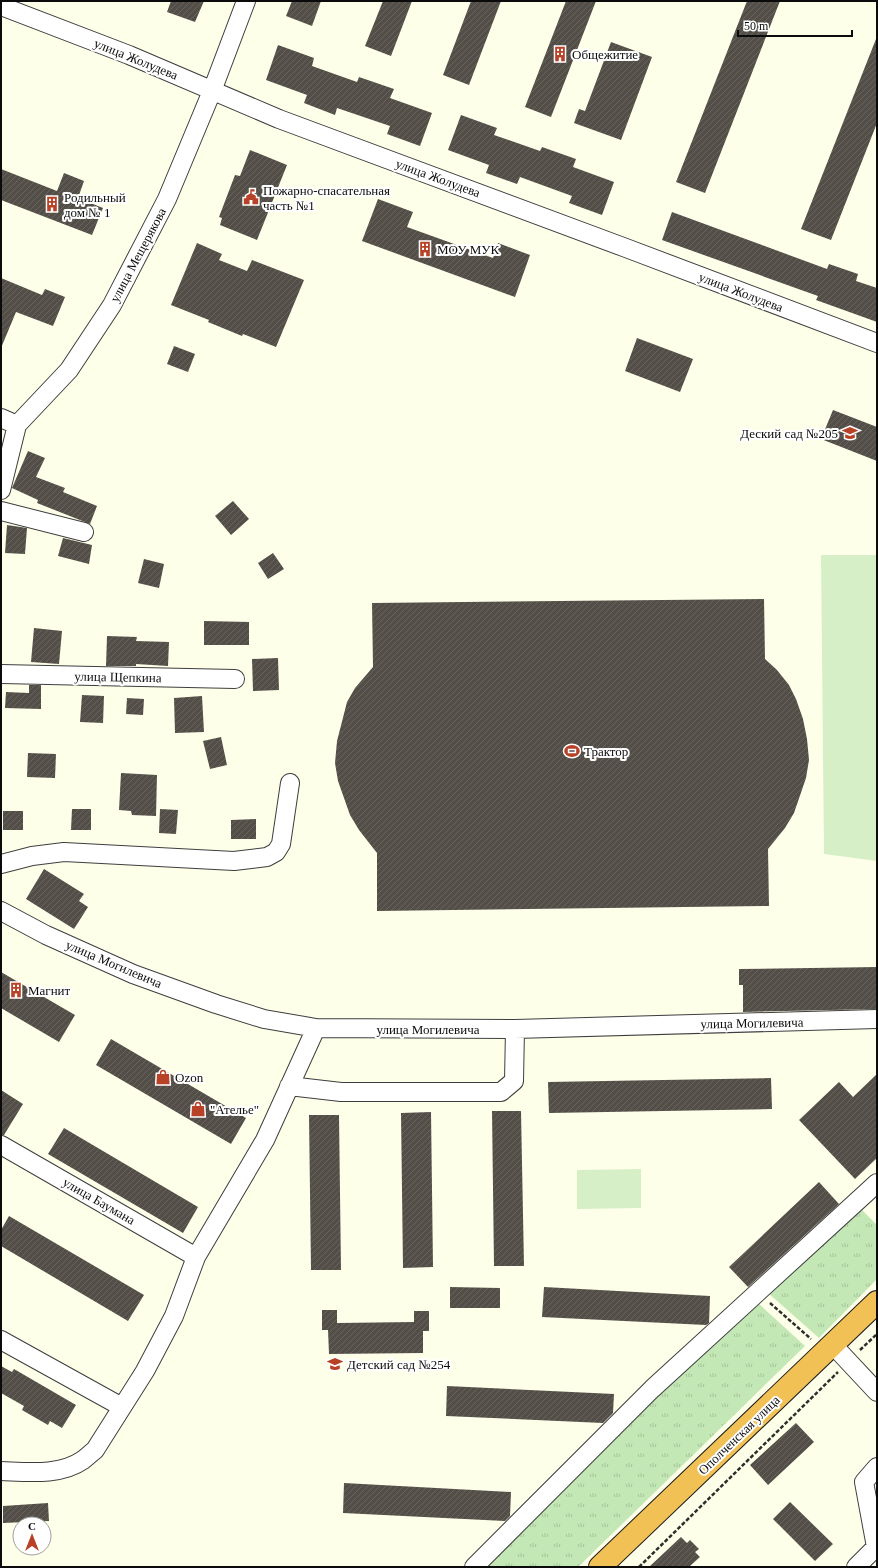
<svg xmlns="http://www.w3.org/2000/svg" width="878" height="1568" viewBox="0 0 878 1568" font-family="'Times New Roman',serif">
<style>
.grass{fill:url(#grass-tufts)}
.pitch{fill:#d7efc6}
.building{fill:url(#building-hatch)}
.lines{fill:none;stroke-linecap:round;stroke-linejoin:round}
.minor-casing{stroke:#3e3e3e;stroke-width:20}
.highway-casing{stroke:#1c1c1c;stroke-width:24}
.path{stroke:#2d2d2d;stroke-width:2.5;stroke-dasharray:4 2;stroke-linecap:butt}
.minor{stroke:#fff;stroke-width:18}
.highway{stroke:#f1c155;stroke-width:22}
.labels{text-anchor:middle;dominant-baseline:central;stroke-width:4;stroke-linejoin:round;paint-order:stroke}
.poi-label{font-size:13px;fill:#0b0b0b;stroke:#fff;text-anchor:start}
.street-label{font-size:13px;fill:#0b0b0b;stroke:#fff}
</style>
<defs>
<pattern id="grass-tufts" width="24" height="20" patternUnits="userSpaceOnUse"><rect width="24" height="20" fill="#c3e7b5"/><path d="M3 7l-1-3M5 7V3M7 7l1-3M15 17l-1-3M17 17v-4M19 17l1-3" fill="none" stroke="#a6c59a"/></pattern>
<pattern id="building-hatch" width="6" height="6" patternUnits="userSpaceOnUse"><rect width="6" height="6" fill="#534f48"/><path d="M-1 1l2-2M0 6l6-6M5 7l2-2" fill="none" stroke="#67645e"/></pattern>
</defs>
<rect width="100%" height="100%" fill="#feffe9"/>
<path class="grass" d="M 858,1206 L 877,1225 L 877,1279 L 819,1338 L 767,1292 Z
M 758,1303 L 805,1346 L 578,1567 L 481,1567 L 603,1444 Z"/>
<path class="pitch" d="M 821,555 L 877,555 L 877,861 L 824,854 Z
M 641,1169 L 641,1208 L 577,1209 L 577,1170 Z"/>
<path class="building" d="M 171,1 L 204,1 L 195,22 L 167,12 Z
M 292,1 L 321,1 L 312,26 L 286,16 Z
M 383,1 L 412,1 L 391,56 L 365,46 Z
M 471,1 L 501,1 L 469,85 L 443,75 Z
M 566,1 L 596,1 L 551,117 L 525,107 Z
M 747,1 L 780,1 L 705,193 L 676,182 Z
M 876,39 L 877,123 L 831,240 L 801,229 Z
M 611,42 L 652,57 L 621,140 L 574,123 L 579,109 L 585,111 Z
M 278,45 L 314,58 L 312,66 L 357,82 L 359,77 L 394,89 L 390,98 L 432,113 L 420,146 L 387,134 L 390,126 L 337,108 L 335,115 L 304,103 L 307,95 L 266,80 Z
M 461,115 L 497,128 L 494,135 L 540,151 L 542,147 L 576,159 L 573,167 L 614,182 L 602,215 L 569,203 L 572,196 L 520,177 L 517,184 L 486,173 L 489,165 L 448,150 Z
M 250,150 L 287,165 L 257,240 L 220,225 L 222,218 L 219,217 L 235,175 L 240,176 Z
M 1,169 L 57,191 L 64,173 L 84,181 L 78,198 L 103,208 L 92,235 L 1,200 Z
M 378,199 L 413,212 L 407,227 L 493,258 L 498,243 L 530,255 L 515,297 L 362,241 Z
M 672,212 L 827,269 L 829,264 L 858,274 L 856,281 L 877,288 L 877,322 L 816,300 L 818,296 L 662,240 Z
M 197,243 L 222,254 L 219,260 L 247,271 L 252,260 L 304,280 L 276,347 L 243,334 L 242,336 L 208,322 L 209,320 L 171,305 Z
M 1,278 L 42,295 L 45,289 L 65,297 L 53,326 L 16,312 L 1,348 Z
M 637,338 L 693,359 L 680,392 L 625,371 Z
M 174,346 L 195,354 L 188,372 L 167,364 Z
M 833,410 L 877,427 L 877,461 L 821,439 Z
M 28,451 L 45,458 L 36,477 L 65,488 L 63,492 L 97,506 L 90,524 L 37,503 L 38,500 L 12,488 Z
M 233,501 L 249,519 L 231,535 L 215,516 Z
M 7,525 L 27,528 L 25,554 L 5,553 Z
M 63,538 L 92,545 L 89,564 L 58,556 Z
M 273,553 L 284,569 L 268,579 L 258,563 Z
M 144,559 L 164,564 L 159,588 L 138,583 Z
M 764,599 L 765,659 L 777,670 L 789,685 L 796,699 L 803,719 L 807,739 L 809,760 L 806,778 L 794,813 L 785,828 L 768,849 L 769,906 L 377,911 L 377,853 L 359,830 L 350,815 L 338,781 L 335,763 L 337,741 L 347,702 L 355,688 L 373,667 L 372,603 Z
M 204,621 L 249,622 L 249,645 L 204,645 Z
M 34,628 L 62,631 L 59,664 L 31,662 Z
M 107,636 L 137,637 L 136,641 L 169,642 L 168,666 L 136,664 L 136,666 L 106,666 Z
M 278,658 L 279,690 L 253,691 L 252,659 Z
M 29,685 L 41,685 L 41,709 L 5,708 L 6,692 L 29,693 Z
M 82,695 L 104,696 L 103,723 L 80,722 Z
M 202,696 L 204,732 L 175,733 L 174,698 Z
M 127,698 L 144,699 L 143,715 L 126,714 Z
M 221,737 L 227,765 L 210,769 L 203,741 Z
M 28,753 L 56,754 L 55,778 L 27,777 Z
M 121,773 L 157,775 L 156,816 L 132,815 L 131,811 L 119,810 Z
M 72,809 L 91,809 L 91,830 L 71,830 Z
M 160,809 L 178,810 L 176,834 L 159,833 Z
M 3,811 L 23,811 L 23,830 L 3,830 Z
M 256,819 L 256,839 L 231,839 L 231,820 Z
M 44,869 L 84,894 L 79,901 L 88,907 L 74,929 L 26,899 Z
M 877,967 L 877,1009 L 743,1012 L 743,985 L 739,985 L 739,969 Z
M 1,972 L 75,1015 L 59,1042 L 1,1008 Z
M 111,1039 L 246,1118 L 231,1144 L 96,1065 Z
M 877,1074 L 877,1158 L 855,1179 L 799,1120 L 839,1082 L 853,1097 Z
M 771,1078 L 772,1109 L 549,1113 L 548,1082 Z
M 1,1090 L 23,1104 L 4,1135 L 1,1135 Z
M 492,1111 L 521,1111 L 524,1266 L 494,1266 Z
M 431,1112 L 433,1267 L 403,1268 L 401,1113 Z
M 309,1115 L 339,1115 L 341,1270 L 311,1270 Z
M 64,1128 L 198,1207 L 183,1233 L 48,1154 Z
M 819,1182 L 839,1204 L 748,1287 L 729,1267 Z
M 9,1216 L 144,1295 L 128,1321 L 1,1246 L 1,1230 Z
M 450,1287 L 500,1288 L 500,1308 L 450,1308 Z
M 544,1287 L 710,1296 L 709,1323 L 706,1325 L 542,1317 Z
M 322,1310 L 337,1310 L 337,1323 L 414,1322 L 414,1311 L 429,1311 L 429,1331 L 423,1331 L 423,1353 L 329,1354 L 328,1330 L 322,1330 Z
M 1,1366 L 12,1372 L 14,1369 L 76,1405 L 62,1428 L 50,1421 L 48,1425 L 22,1410 L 24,1406 L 1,1393 Z
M 447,1386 L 614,1394 L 613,1413 L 603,1423 L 446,1416 Z
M 796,1423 L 814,1442 L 768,1485 L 750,1465 Z
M 344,1483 L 511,1492 L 510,1516 L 505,1521 L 343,1513 Z
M 790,1502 L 833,1544 L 815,1561 L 773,1519 Z
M 48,1503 L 49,1521 L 3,1523 L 3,1506 Z
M 681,1537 L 687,1543 L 690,1540 L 699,1549 L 695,1552 L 700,1557 L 689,1567 L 649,1567 Z"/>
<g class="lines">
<g class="minor-casing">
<path id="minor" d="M 1,6 L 129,55 L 279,119 L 626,248 L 877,343
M 1,418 L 17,425
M 1,490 L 17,425 L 69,370 L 112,305 L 167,199 L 212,91 L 246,1
M 1,511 L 84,532
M 1,674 L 235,679
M 1,864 L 32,856 L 64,852 L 234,861 L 267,857 L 276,852 L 281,844 L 290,783
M 1,911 L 46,935 L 133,974 L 216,1004 L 264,1019 L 316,1028 L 515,1029 L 877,1019
M 289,1086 L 341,1092 L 501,1092 L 514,1081 L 515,1029
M 1,1145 L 196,1257
M 1,1340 L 122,1407
M 833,1345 L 877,1392
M 1,1471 C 28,1472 60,1476 83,1460 C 87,1457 91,1453 95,1450 L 145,1371 L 174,1316 L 196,1257 L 265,1140 L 316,1028
M 474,1567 L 652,1389 L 877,1183
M 856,1567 L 876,1547 L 864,1482 L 877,1467"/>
</g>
<g class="highway-casing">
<path id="highway" d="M 600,1567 L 877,1302"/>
</g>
<path class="path" d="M 770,1303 L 811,1339
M 860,1350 L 877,1334
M 639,1567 L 838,1372"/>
<use href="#minor" class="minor"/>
<use href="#highway" class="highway"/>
</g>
<defs>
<g id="building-bare" transform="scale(1.2)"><path d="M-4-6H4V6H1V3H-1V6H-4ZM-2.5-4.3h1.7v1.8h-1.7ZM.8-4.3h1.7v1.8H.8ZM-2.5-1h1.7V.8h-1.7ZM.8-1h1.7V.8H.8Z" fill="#b74227" stroke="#fff" stroke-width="2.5" paint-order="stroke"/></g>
<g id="civic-bare" transform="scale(1.2)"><path d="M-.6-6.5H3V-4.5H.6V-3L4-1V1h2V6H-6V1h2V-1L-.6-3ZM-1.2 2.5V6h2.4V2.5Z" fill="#b74227" stroke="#fff" stroke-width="2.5" paint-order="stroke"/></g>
<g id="school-bare" transform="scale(1.2)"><path d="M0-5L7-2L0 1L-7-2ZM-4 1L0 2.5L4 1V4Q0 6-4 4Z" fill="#b74227" stroke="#fff" stroke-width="2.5" paint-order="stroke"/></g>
<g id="stadium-bare" transform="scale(1.2)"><path d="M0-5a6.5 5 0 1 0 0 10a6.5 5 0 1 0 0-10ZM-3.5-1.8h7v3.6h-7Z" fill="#b74227" stroke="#fff" stroke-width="2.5" paint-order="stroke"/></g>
<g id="shop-bare" transform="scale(1.2)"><path d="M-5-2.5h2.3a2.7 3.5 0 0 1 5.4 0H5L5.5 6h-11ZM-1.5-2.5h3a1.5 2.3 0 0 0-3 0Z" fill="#b74227" stroke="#fff" stroke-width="2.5" paint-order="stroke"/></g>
</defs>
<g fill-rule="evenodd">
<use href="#building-bare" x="560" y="54"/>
<use href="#civic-bare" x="251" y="197"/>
<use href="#building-bare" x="52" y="204"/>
<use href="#building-bare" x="425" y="249"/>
<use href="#school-bare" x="850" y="433"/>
<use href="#stadium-bare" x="572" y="751"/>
<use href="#building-bare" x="16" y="990"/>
<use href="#shop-bare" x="163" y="1077"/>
<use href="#shop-bare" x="198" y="1109"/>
<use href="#school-bare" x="335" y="1364"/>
</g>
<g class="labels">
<g class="poi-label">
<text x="572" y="54">Общежитие</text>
<text x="263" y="190">Пожарно-спасательная<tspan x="263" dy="15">часть №1</tspan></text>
<text x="64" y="197">Родильный<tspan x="64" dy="15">дом № 1</tspan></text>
<text x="437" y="249">МОУ МУК</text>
<text x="838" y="433" text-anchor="end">Деский сад №205</text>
<text x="584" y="751">Трактор</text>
<text x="28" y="990">Магнит</text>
<text x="175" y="1077">Ozon</text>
<text x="210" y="1109">"Ателье"</text>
<text x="347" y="1364">Детский сад №254</text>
</g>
<g class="street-label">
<text transform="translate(136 59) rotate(22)">улица Жолудева</text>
<text transform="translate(438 178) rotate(20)">улица Жолудева</text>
<text transform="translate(138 255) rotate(-62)">улица Мещерякова</text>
<text transform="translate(741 292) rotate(21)">улица Жолудева</text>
<text transform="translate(118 677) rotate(1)">улица Щепкина</text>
<text transform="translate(114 964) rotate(23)">улица Могилевича</text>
<text transform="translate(752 1023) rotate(-1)">улица Могилевича</text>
<text x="428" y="1029">улица Могилевича</text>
<text transform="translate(99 1201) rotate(30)">улица Баумана</text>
<text transform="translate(739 1435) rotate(-44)">Ополченская улица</text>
</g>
</g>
<rect width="878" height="1568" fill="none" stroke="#0b0b0b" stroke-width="4"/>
<g transform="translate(32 1536)"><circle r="19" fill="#ffffff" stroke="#9d9d9d"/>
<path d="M0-3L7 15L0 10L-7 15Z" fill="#b74227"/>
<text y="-6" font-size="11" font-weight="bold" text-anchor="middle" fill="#0b0b0b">С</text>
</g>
<path d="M738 30v6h114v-6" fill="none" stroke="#0b0b0b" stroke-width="2"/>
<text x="744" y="30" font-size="12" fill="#0b0b0b" stroke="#ffffff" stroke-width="3" paint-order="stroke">50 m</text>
</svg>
